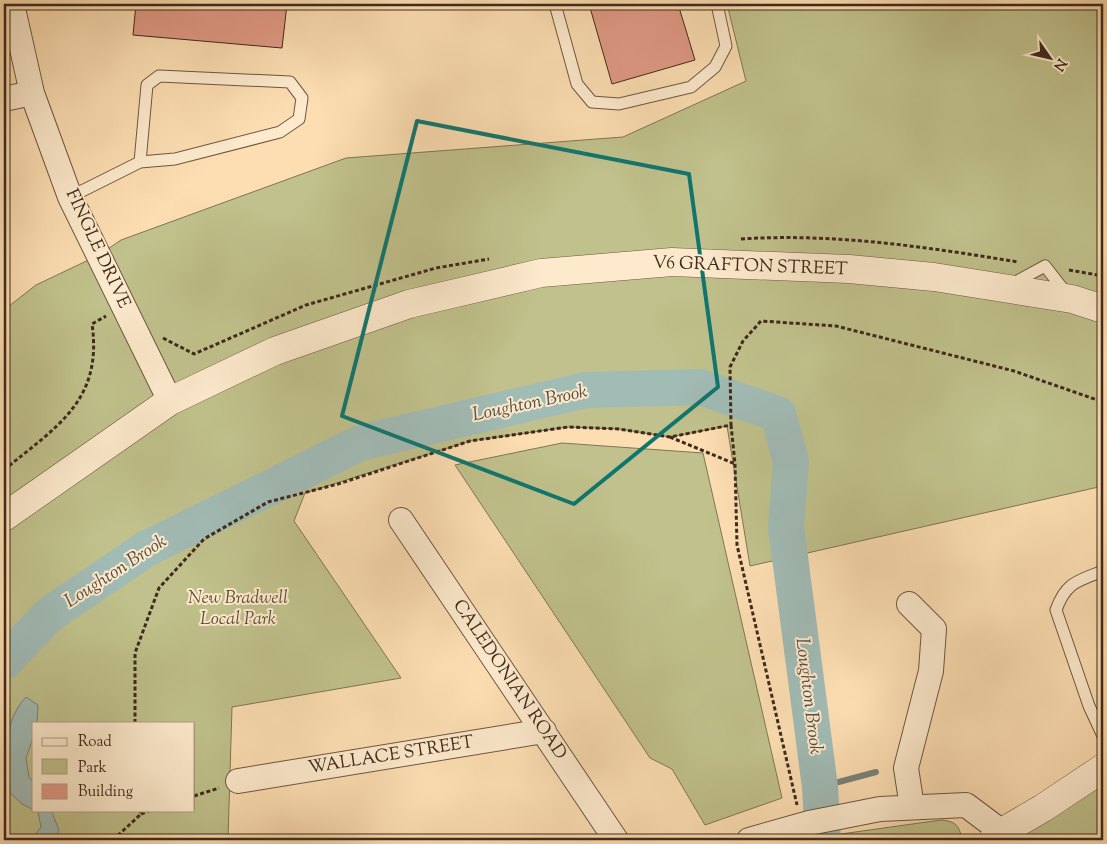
<svg xmlns="http://www.w3.org/2000/svg" width="1107" height="844" viewBox="0 0 1107 844" font-family="'Sorts Mill Goudy',serif">
<style>
.green{fill:#c0c18c;stroke:#807654;fill-rule:evenodd}
.water{fill:#a1bbb5;stroke:#7a8178}
.lines{fill:none;stroke-linecap:round;stroke-linejoin:round}
.stream{stroke:#7a8178;stroke-width:6}
.river{stroke:#a1bbb5;stroke-width:36}
.building{fill:#e19a86;stroke:#3f2a1c}
.service-casing{stroke:#6e5742;stroke-width:13}
.minor-casing{stroke:#6e5742;stroke-width:26}
.tertiary-casing{stroke:#6e5742;stroke-width:29}
.path{stroke:#3f2a1c;stroke-width:3;stroke-dasharray:4 2.5;stroke-linecap:butt}
.service{stroke:#fdeacd;stroke-width:11}
.minor{stroke:#fdeacd;stroke-width:24}
.tertiary{stroke:#fdeacd;stroke-width:28}
.marked{fill:none;stroke:#0f766e;stroke-width:4;stroke-linejoin:round}
.labels{text-anchor:middle;dominant-baseline:central;stroke-width:4;stroke-linejoin:round;paint-order:stroke}
.street-label{font-size:18px;fill:#3f2a1c;stroke:#fdeacd}
.park-label{font-size:18px;font-style:italic;fill:#5f5038;stroke:#fdeacd}
.water-label{font-size:19px;font-style:italic;fill:#584e42;stroke:#fdeacd}
</style>
<rect width="100%" height="100%" fill="#fcdeb2"/>
<filter id="stains"><feTurbulence type="fractalNoise" baseFrequency=".004" numOctaves="4"/><feColorMatrix values="0 0 0 0 .2 0 0 0 0 .09 0 0 0 0 .02 0 0 0 .5 -.17"/></filter>
<radialGradient id="worn" r=".72"><stop offset=".6" stop-color="#630" stop-opacity="0"/><stop offset="1" stop-color="#630" stop-opacity=".3"/></radialGradient>
<path class="green" d="M 727,4 L 1103,4 L 1103,486 L 750,566 L 727,426 L 670,437 L 619,429 L 568,427 L 470,441 L 305,493 L 294,521 L 401,678 L 232,707 L 228,840 L 4,840 L 4,310 L 36,285 L 99,255 L 121,240 L 346,158 L 623,137 L 746,81 ZM 34,723 L 194,723 L 194,810 L 34,810 Z
M 562,443 L 703,453 L 782,798 L 705,825 L 672,769 L 650,758 L 455,465 Z
M 1103,768 L 1103,840 L 993,840 Z
M 941,820 C 952,821 958,823 961,835 L 954,840 L 798,840 Z"/>
<path class="water" d="M 26,697 L 38,705 L 37,723 L 34,723 L 34,735 L 26,758 L 29,777 L 34,783 L 34,810 L 51,810 L 59,830 L 54,840 L 31,840 L 41,827 L 38,812 L 22,804 L 4,787 C 4,757 4,720 26,697 Z"/>
<g class="lines">
<path class="stream" d="M 820,787 L 876,772"/>
<path class="river" d="M 4,662 L 50,614 L 146,549 L 360,443 L 586,390 L 700,387 L 778,414 L 791,462 L 786,527 L 820,787 L 823,840"/>
</g>
<path class="building" d="M 136,4 L 287,4 L 282,48 L 133,35 Z
M 589,4 L 678,4 L 695,60 L 612,84 Z"/>
<g class="lines">
<g class="service-casing">
<path id="service" d="M 555,4 L 577,84 L 592,102 L 619,104 L 691,87 L 715,67 L 726,46 L 717,4
M 70,197 L 140,162 L 175,159 L 280,132 L 299,119 L 302,98 L 290,82 L 159,76 L 147,85 L 140,162
M 1012,284 L 1045,266 L 1066,293
M 1103,571 C 1078,581 1066,582 1056,610 L 1089,706 L 1103,736"/>
</g>
<g class="minor-casing">
<path id="minor" d="M 12,4 L 32,93 L 70,197 L 170,401
M 4,99 L 32,93
M 401,520 L 616,840
M 909,604 L 934,629 L 931,671 L 906,768 L 912,807
M 238,781 L 544,731
M 749,840 L 809,823 L 880,809 L 966,805 L 1002,832"/>
</g>
<g class="tertiary-casing">
<path id="tertiary" d="M 4,517 L 170,401 L 275,351 L 409,304 L 541,273 L 672,262 L 849,269 L 934,277 L 1072,299 L 1103,309
M 993,840 L 1002,832 L 1043,808 L 1103,768"/>
</g>
<path class="path" d="M 741,239 C 834,233 927,247 1018,262
M 1069,270 L 1103,276
M 163,338 L 194,354 L 306,305 L 436,268 L 489,259
M 731,425 L 735,464 L 737,545 L 797,805
M 670,437 L 735,464
M 4,470 C 56,427 103,401 92,324 L 106,316
M 135,723 L 135,653 L 159,588 L 204,539 L 268,502 L 338,484 L 470,441 L 568,427 L 619,429 L 670,437 L 731,425 L 730,367 L 743,341 L 761,321 L 836,326 L 1014,371 L 1103,402
M 194,796 L 219,788
M 141,814 L 151,810
M 113,840 L 141,814 L 140,810"/>
<use href="#service" class="service"/>
<use href="#minor" class="minor"/>
<use href="#tertiary" class="tertiary"/>
</g>
<path class="marked" d="M 417,121 L 689,174 L 718,387 L 574,504 L 342,416 Z"/>
<g class="labels">
<g class="street-label">
<text transform="translate(97 249) rotate(65)">FINGLE DRIVE</text>
<text transform="translate(750 267) rotate(2)">V6 GRAFTON STREET</text>
<text transform="translate(509 680) rotate(56)">CALEDONIAN ROAD</text>
<text transform="translate(391 756) rotate(-9)">WALLACE STREET</text>
</g>
<g class="park-label">
<text x="238" y="599">New Bradwell<tspan x="238" dy="21">Local Park</tspan></text>
</g>
<g class="water-label">
<text transform="translate(530 404) rotate(-12)">Loughton Brook</text>
<text transform="translate(116 572) rotate(-33)">Loughton Brook</text>
<text transform="translate(808 696) rotate(83)">Loughton Brook</text>
</g>
</g>
<rect width="1107" height="844" fill="none" stroke="#fcdeb2" stroke-width="20"/>
<rect x="5" y="5" width="1097" height="834" fill="none" stroke="#3f2a1c" stroke-width="2.5"/>
<rect x="10" y="10" width="1087" height="824" fill="none" stroke="#3f2a1c"/>
<rect x="32" y="722" width="162" height="90" fill="#fdeacd" stroke="#b19d86"/>
<rect x="42" y="738" width="25" height="8" fill="#fdeacd" stroke="#b19d86"/>
<text x="78" y="746" font-size="15" fill="#3f2a1c">Road</text>
<rect x="42" y="759" width="25" height="15" fill="#c0c18c" stroke="#b19d86"/>
<text x="78" y="772" font-size="15" fill="#3f2a1c">Park</text>
<rect x="42" y="784" width="25" height="15" fill="#e19a86" stroke="#b19d86"/>
<text x="78" y="796" font-size="15" fill="#3f2a1c">Building</text>
<g transform="translate(1050 58) rotate(124)" stroke="#fdeacd" stroke-width="4" paint-order="stroke">
<path d="M0-4L9 19L0 12L-9 19Z" fill="#3f2a1c"/>
<text y="-8" font-size="14" font-weight="bold" text-anchor="middle" fill="#3f2a1c">N</text>
</g>
<rect width="100%" height="100%" filter="url(#stains)"/>
<rect width="100%" height="100%" fill="url(#worn)"/>
</svg>
